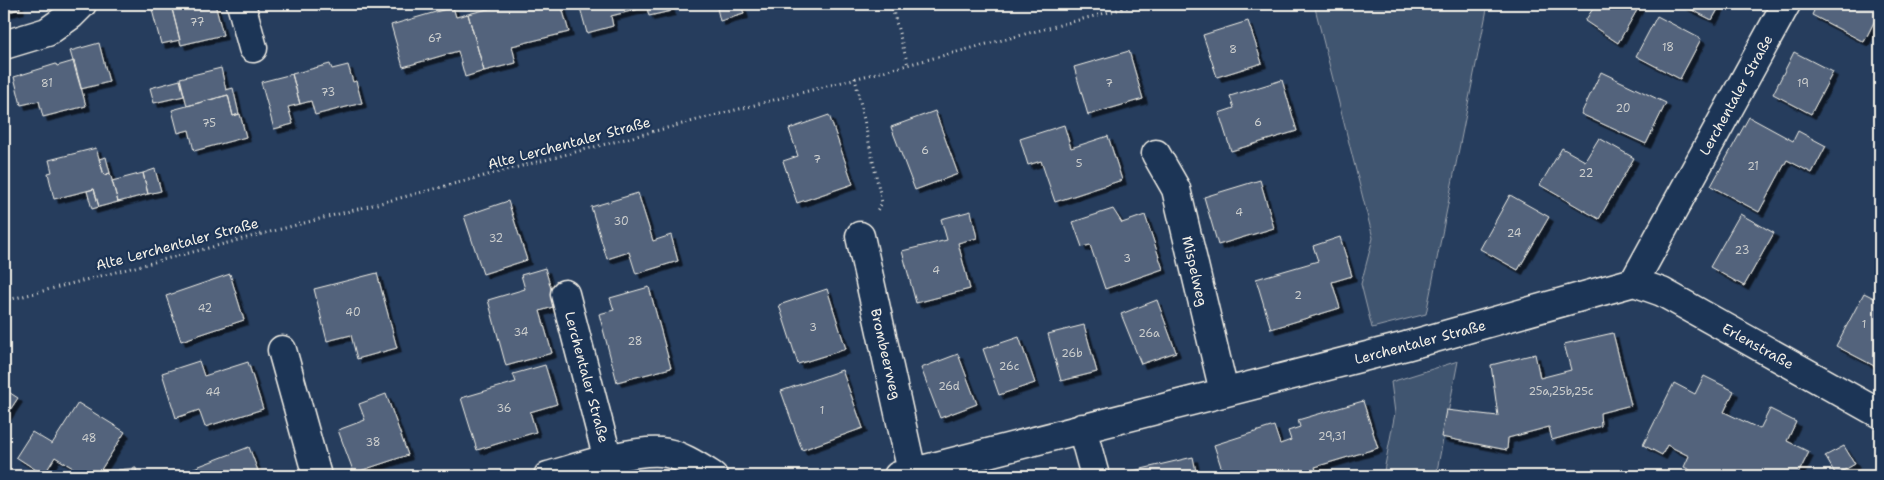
<svg xmlns="http://www.w3.org/2000/svg" width="1884" height="480" viewBox="0 0 1884 480" font-family="'Shantell Sans',sans-serif">
<style>
.green{fill:#40546f;stroke:#9aa2ac}
.building{fill:#52647b;stroke:#f4f1e8;filter:url(#shadow)}
.lines{fill:none;stroke-linecap:round;stroke-linejoin:round}
.minor-casing{stroke:#f4f1e8;stroke-width:31}
.path{stroke:#f4f1e8;stroke-width:3;stroke-dasharray:1 4;stroke-linecap:butt}
.minor{stroke:#1d3557;stroke-width:28}
.labels{text-anchor:middle;dominant-baseline:central;stroke-width:4.5;stroke-linejoin:round;paint-order:stroke}
.number-label{font-size:11px;fill:#cccecd}
.street-label{font-size:14px;fill:#f4f1e8;stroke:#1d3557}
</style>
<defs>
<filter id="shadow"><feDropShadow dx="4.5" dy="4.5" stdDeviation="0" flood-color="#0009"/></filter>
</defs>
<rect width="100%" height="100%" fill="#263d5d"/>
<filter id="ink" filterUnits="userSpaceOnUse"><feTurbulence type="fractalNoise" baseFrequency=".02" numOctaves="2"/><feDisplacementMap in="SourceGraphic" scale="10" xChannelSelector="R" yChannelSelector="G"/><feConvolveMatrix kernelMatrix="1 2 1 2 8 2 1 2 1" color-interpolation-filters="sRGB"/></filter>
<g filter="url(#ink)">
<path class="green" d="M 1314,4 L 1488,4 L 1426,314 L 1372,328 L 1361,284 L 1373,238 Z
M 1458,361 L 1436,476 L 1383,476 L 1395,413 L 1391,382 Z"/>
<path class="building" d="M 4,4 L 19,4 L 20,9 L 4,13 Z
M 161,4 L 215,4 L 223,35 L 181,45 L 171,5 L 162,8 Z
M 495,4 L 561,4 L 569,32 L 512,46 L 516,63 L 484,71 L 468,14 L 496,7 Z
M 579,4 L 646,4 L 647,7 L 611,16 L 613,26 L 587,33 Z
M 646,4 L 669,4 L 671,11 L 649,16 Z
M 716,4 L 741,4 L 744,14 L 720,21 Z
M 1596,4 L 1640,5 L 1618,43 L 1585,21 Z
M 1680,4 L 1721,4 L 1712,20 Z
M 1817,4 L 1880,4 L 1880,10 L 1864,42 L 1812,15 Z
M 171,5 L 180,40 L 161,44 L 152,10 Z
M 453,7 L 456,17 L 468,14 L 484,71 L 465,77 L 458,51 L 403,67 L 391,25 Z
M 1657,16 L 1701,39 L 1680,79 L 1636,56 Z
M 1248,21 L 1262,63 L 1217,77 L 1203,35 Z
M 99,43 L 109,82 L 81,89 L 70,51 Z
M 1129,51 L 1143,99 L 1088,115 L 1074,67 Z
M 1794,52 L 1833,72 L 1811,114 L 1773,94 Z
M 74,61 L 86,106 L 43,117 L 39,101 L 21,105 L 14,77 L 56,64 L 57,66 Z
M 330,64 L 332,69 L 348,65 L 353,82 L 356,81 L 362,103 L 315,115 L 311,101 L 300,104 L 292,74 Z
M 221,68 L 226,90 L 233,88 L 239,114 L 233,116 L 228,95 L 187,106 L 180,78 Z
M 1601,72 L 1666,103 L 1646,144 L 1581,114 Z
M 292,74 L 300,104 L 288,107 L 293,124 L 274,129 L 261,82 Z
M 180,80 L 184,96 L 154,103 L 150,88 Z
M 1282,80 L 1297,131 L 1231,151 L 1219,113 L 1234,108 L 1230,96 Z
M 228,95 L 233,116 L 240,114 L 246,137 L 194,151 L 189,130 L 178,133 L 172,110 Z
M 935,111 L 958,174 L 915,190 L 891,127 Z
M 829,115 L 853,184 L 797,203 L 783,161 L 798,156 L 789,129 Z
M 1749,117 L 1793,141 L 1798,131 L 1826,146 L 1812,173 L 1787,160 L 1759,212 L 1711,186 Z
M 1064,125 L 1071,148 L 1108,136 L 1122,180 L 1055,202 L 1041,161 L 1028,165 L 1020,139 Z
M 1599,138 L 1634,158 L 1599,219 L 1540,185 L 1562,148 L 1585,161 Z
M 96,148 L 104,175 L 110,173 L 118,202 L 99,207 L 94,189 L 54,199 L 48,173 L 52,172 L 49,160 Z
M 106,157 L 110,173 L 104,175 L 99,159 Z
M 155,169 L 161,191 L 148,194 L 143,173 Z
M 143,173 L 148,194 L 118,202 L 112,181 Z
M 1260,180 L 1274,228 L 1218,245 L 1204,197 Z
M 94,189 L 99,207 L 92,209 L 87,191 Z
M 638,193 L 653,241 L 671,235 L 678,261 L 636,274 L 629,252 L 607,259 L 591,207 Z
M 1510,195 L 1549,217 L 1518,270 L 1480,249 Z
M 508,201 L 527,260 L 483,274 L 464,216 Z
M 1113,209 L 1122,223 L 1145,215 L 1163,269 L 1105,289 L 1090,245 L 1082,247 L 1073,222 Z
M 971,211 L 977,238 L 958,243 L 970,289 L 916,303 L 902,251 L 947,240 L 941,219 Z
M 1740,214 L 1774,233 L 1744,286 L 1710,267 Z
M 1340,237 L 1352,276 L 1332,282 L 1340,308 L 1271,329 L 1256,279 L 1318,261 L 1313,246 Z
M 545,268 L 556,306 L 540,311 L 552,353 L 506,366 L 488,300 L 525,289 L 521,275 Z
M 377,273 L 397,348 L 357,359 L 351,335 L 327,341 L 314,289 Z
M 230,274 L 244,320 L 181,341 L 166,296 Z
M 649,287 L 671,368 L 617,382 L 599,314 L 614,310 L 610,298 Z
M 827,289 L 846,349 L 798,364 L 779,305 Z
M 1864,293 L 1880,301 L 1880,369 L 1836,346 Z
M 1157,300 L 1176,352 L 1141,364 L 1121,314 Z
M 1084,325 L 1097,372 L 1061,381 L 1048,334 Z
M 1613,333 L 1631,405 L 1600,413 L 1601,426 L 1552,440 L 1549,427 L 1508,438 L 1507,450 L 1441,437 L 1446,410 L 1498,416 L 1491,365 L 1535,354 L 1540,378 L 1571,370 L 1564,344 Z
M 1019,337 L 1035,383 L 999,395 L 983,349 Z
M 958,354 L 977,404 L 940,418 L 921,368 Z
M 199,361 L 204,376 L 248,362 L 263,409 L 205,427 L 199,410 L 176,418 L 162,373 Z
M 545,365 L 557,404 L 530,412 L 536,432 L 477,450 L 461,398 L 516,382 L 513,374 Z
M 842,370 L 863,428 L 802,450 L 781,391 Z
M 1704,376 L 1734,391 L 1724,412 L 1760,429 L 1770,409 L 1796,422 L 1787,441 L 1809,452 L 1797,476 L 1719,476 L 1714,474 L 1712,476 L 1701,476 L 1684,467 L 1689,456 L 1667,445 L 1662,455 L 1643,445 L 1674,383 L 1695,394 Z
M 4,389 L 18,398 L 4,419 Z
M 386,394 L 408,455 L 354,473 L 338,430 L 365,420 L 359,404 Z
M 1363,401 L 1378,448 L 1315,467 L 1318,476 L 1283,476 L 1281,470 L 1260,476 L 1224,476 L 1214,445 L 1274,426 L 1280,444 L 1291,440 L 1288,431 L 1300,427 L 1298,420 Z
M 78,403 L 125,432 L 97,476 L 86,476 L 55,457 L 44,475 L 16,457 L 32,432 L 52,444 Z
M 1844,446 L 1855,464 L 1836,475 L 1825,456 Z
M 249,447 L 260,476 L 188,476 L 186,471 Z
M 1193,457 L 1197,476 L 1134,476 L 1133,471 Z
M 136,468 L 137,476 L 117,476 L 117,470 Z"/>
<g class="lines">
<g class="minor-casing">
<path id="minor" d="M 241,4 L 253,48
M 4,45 L 47,32 L 71,15 L 82,4
M 1156,154 L 1176,189 L 1224,392
M 860,236 L 912,472
M 1634,282 L 1662,292 L 1880,414
M 565,294 L 608,460
M 282,350 L 317,476
M 1082,428 L 1095,476
M 548,476 C 580,467 628,450 661,452 C 678,453 699,467 713,476
M 898,476 L 1406,346 L 1634,282 L 1786,4"/>
</g>
<path class="path" d="M 891,4 L 908,65
M 855,78 L 882,203 L 876,212
M 4,301 C 383,203 761,103 1140,4"/>
<use href="#minor" class="minor"/>
</g>
</g>
<g class="labels">
<g class="number-label">
<text x="197" y="22">77</text>
<text x="435" y="38">67</text>
<text x="1668" y="47">18</text>
<text x="1233" y="49">8</text>
<text x="47" y="83">81</text>
<text x="1109" y="83">7</text>
<text x="1803" y="83">19</text>
<text x="328" y="92">73</text>
<text x="1623" y="108">20</text>
<text x="1258" y="122">6</text>
<text x="209" y="123">75</text>
<text x="925" y="150">6</text>
<text x="817" y="159">7</text>
<text x="1079" y="163">5</text>
<text x="1753" y="166">21</text>
<text x="1586" y="173">22</text>
<text x="1239" y="212">4</text>
<text x="621" y="221">30</text>
<text x="1514" y="233">24</text>
<text x="496" y="238">32</text>
<text x="1742" y="250">23</text>
<text x="1127" y="258">3</text>
<text x="936" y="270">4</text>
<text x="1298" y="295">2</text>
<text x="205" y="308">42</text>
<text x="353" y="312">40</text>
<text x="1864" y="324">1</text>
<text x="813" y="327">3</text>
<text x="521" y="332">34</text>
<text x="1149" y="333">26a</text>
<text x="635" y="341">28</text>
<text x="1072" y="353">26b</text>
<text x="1009" y="366">26c</text>
<text x="949" y="386">26d</text>
<text x="1561" y="391">25a,25b,25c</text>
<text x="213" y="392">44</text>
<text x="504" y="408">36</text>
<text x="822" y="410">1</text>
<text x="1332" y="436">29,31</text>
<text x="89" y="438">48</text>
<text x="373" y="442">38</text>
</g>
<g class="street-label">
<text transform="translate(1736 95) rotate(-61)">Lerchentaler Straße</text>
<text transform="translate(569 143) rotate(-15)">Alte Lerchentaler Straße</text>
<text transform="translate(177 244) rotate(-15)">Alte Lerchentaler Straße</text>
<text transform="translate(1195 271) rotate(77)">Mispelweg</text>
<text transform="translate(1420 342) rotate(-15)">Lerchentaler Straße</text>
<text transform="translate(1758 346) rotate(29)">Erlenstraße</text>
<text transform="translate(886 354) rotate(77)">Brombeerweg</text>
<text transform="translate(587 377) rotate(75)">Lerchentaler Straße</text>
</g>
</g>
<rect width="1884" height="480" fill="none" stroke="#1d3557" stroke-width="20"/>
<rect x="10" y="10" width="1864" height="460" fill="none" stroke="#f4f1e8" stroke-width="2" filter="url(#ink)"/>
</svg>
